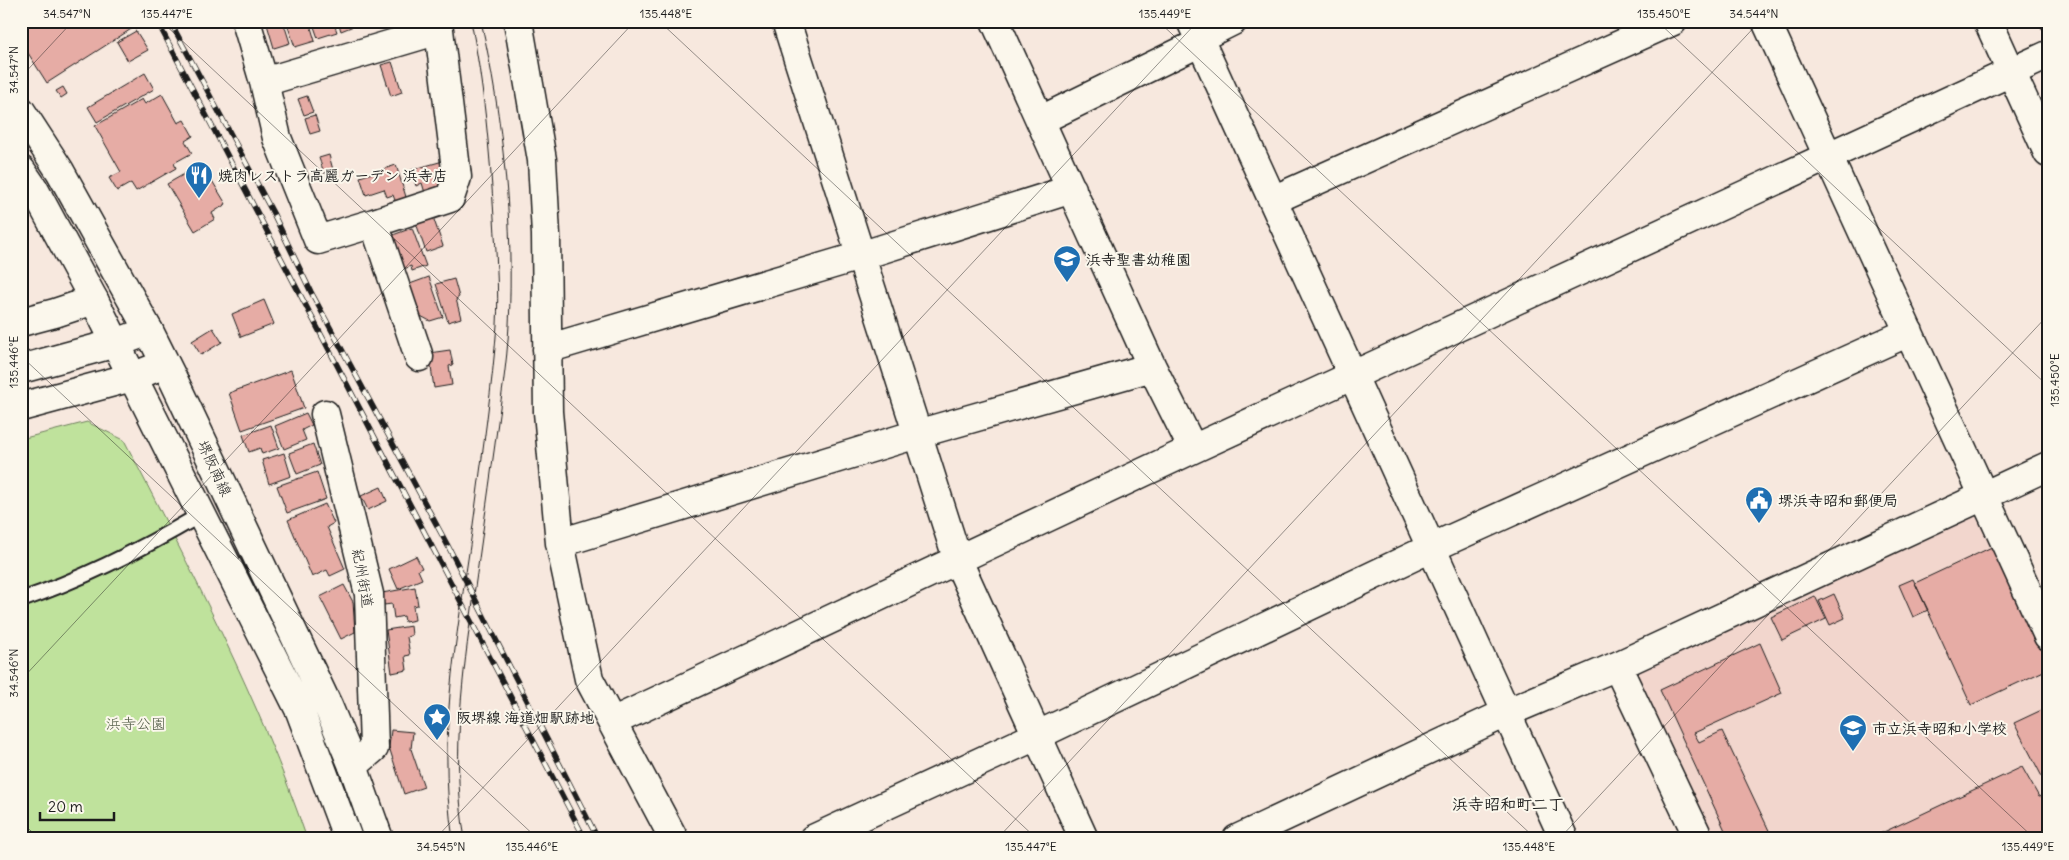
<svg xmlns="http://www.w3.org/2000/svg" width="2069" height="860" viewBox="0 0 2069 860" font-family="Delius,'Klee One',sans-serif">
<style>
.built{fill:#f2d6cd}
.green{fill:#bfe29c;stroke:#6e7f5c}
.building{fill:#e6aca5;stroke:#1c1c1c}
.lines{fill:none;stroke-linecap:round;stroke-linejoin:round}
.service-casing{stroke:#1c1c1c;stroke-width:18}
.minor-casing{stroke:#1c1c1c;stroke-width:31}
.tertiary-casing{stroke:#1c1c1c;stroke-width:31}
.secondary-casing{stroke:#1c1c1c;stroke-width:31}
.service{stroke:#fbf7ec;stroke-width:14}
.minor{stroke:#fbf7ec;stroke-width:28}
.tertiary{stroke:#fbf7ec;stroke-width:28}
.secondary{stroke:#fbf7ec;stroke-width:28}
.tram{stroke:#1c1c1c;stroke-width:1}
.rail-casing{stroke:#1c1c1c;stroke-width:5.5}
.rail{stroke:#fbf7ec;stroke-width:4;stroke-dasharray:11;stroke-linecap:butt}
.ticks{fill:none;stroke:#1c1c1c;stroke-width:1;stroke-opacity:0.45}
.labels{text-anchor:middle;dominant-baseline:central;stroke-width:4;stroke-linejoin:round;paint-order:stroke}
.poi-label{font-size:15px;font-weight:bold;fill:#1c1c1c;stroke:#fbf7ec;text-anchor:start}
.street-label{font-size:15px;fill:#1c1c1c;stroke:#fbf7ec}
.park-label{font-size:15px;fill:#4d5742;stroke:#fbf7ec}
.neighbourhood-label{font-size:16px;font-weight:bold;fill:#1c1c1c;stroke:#fbf7ec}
.neatline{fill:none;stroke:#1c1c1c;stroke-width:2}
.ticks-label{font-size:12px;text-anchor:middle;fill:#1c1c1c}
</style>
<rect width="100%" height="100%" fill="#f7e8de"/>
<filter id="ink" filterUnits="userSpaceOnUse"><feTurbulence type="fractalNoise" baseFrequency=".02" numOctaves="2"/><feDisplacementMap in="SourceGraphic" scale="10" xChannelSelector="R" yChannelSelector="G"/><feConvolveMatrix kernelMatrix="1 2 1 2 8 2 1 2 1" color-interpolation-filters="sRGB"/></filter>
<g filter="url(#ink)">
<path class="built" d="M 1984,497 L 2048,636 L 2048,839 L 1699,839 L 1617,666 Z"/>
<path class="green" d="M 87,422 L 124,440 C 191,570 260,700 307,839 L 21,839 L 21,439 Z"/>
<path class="building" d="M 21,21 L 133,21 L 136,26 L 47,83 L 21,42 Z
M 266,21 L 283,21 L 290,43 L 274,48 Z
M 286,21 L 309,21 L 315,41 L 295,47 Z
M 312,21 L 333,21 L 337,32 L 318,38 Z
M 338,21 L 355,21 L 356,25 L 341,31 Z
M 2039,21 L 2048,21 L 2048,26 L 2042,29 Z
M 136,31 L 148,50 L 128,61 L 117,42 Z
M 392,62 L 402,92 L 391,96 L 381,65 Z
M 145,73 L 154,89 L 97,122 L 88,107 Z
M 63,87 L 67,94 L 61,98 L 56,91 Z
M 162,94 L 178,123 L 184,120 L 193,136 L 185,141 L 192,153 L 174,163 L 176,168 L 136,191 L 131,183 L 117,191 L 109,178 L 121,172 L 95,126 L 142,99 L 145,104 Z
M 307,96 L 313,112 L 304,115 L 298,99 Z
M 315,115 L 320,131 L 310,134 L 305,118 Z
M 329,155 L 333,170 L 324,173 L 319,158 Z
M 443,161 L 448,176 L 441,177 L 443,187 L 425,193 L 422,183 L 416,186 L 411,170 Z
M 202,164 L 226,204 L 212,213 L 215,219 L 195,231 L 167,184 Z
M 396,165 L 407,200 L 396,203 L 393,195 L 387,197 L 384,189 L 366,195 L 360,177 Z
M 433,217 L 443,246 L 426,252 L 416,223 Z
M 412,228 L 426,266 L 412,271 L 411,266 L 404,269 L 393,235 Z
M 429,277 L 443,317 L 430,321 L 417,314 L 407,285 Z
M 454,279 L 459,297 L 456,299 L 461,318 L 448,322 L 436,284 Z
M 264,300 L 274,324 L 241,337 L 232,314 Z
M 213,328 L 222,342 L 201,355 L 192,341 Z
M 450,350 L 453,365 L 449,366 L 452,385 L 434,388 L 429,353 Z
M 291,370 L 304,408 L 242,430 L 229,393 Z
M 306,413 L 312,425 L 302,430 L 306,440 L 284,449 L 275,426 Z
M 271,425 L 279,448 L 262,454 L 260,448 L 249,452 L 243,435 Z
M 313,444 L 320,465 L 297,474 L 289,453 Z
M 284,453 L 291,476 L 269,484 L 262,460 Z
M 317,472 L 326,499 L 287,513 L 277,486 Z
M 381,487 L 387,501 L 368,510 L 361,496 Z
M 325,504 L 334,523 L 327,527 L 345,569 L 330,576 L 327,570 L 312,577 L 288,520 Z
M 1994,546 L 2048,662 L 2048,669 L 1971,705 L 1915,583 Z
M 416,556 L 422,568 L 418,570 L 422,579 L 398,589 L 389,569 Z
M 1913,579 L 1928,610 L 1913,617 L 1899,585 Z
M 344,585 L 353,602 L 355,632 L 341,639 L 320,597 Z
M 415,587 L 418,605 L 413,606 L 415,620 L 405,622 L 404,616 L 394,618 L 392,604 L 384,605 L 382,593 Z
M 1834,594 L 1845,618 L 1830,625 L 1819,601 Z
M 1815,596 L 1826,619 L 1782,640 L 1771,617 Z
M 411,626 L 412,635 L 407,637 L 410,655 L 405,656 L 407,670 L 392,673 L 386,630 Z
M 1760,643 L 1782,693 L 1694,733 L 1699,742 L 1722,731 L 1773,839 L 1729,839 L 1660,690 Z
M 2048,707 L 2048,788 L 2014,723 Z
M 391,730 L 413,732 L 411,749 L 424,787 L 404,794 L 389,747 Z
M 2022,767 L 2039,797 L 2048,795 L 2048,839 L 1869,839 Z"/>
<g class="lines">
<g class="service-casing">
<path id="service" d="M 21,600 C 83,579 144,548 200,515"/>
</g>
<g class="minor-casing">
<path id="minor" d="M 246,21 L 264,82 L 277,138 L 318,240 L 374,223 L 419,357
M 518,21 L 542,160 L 546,235 L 548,412 L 560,543 L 589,679 L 674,839
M 786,21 L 958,561 L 1084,839
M 995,21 L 1152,367 L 1193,449
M 1191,21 L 1564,839
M 1766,21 L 2048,636
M 1199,38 L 1233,21
M 264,82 L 439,30 L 457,177 L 450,198 L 374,223
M 1041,120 L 1201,42
M 1273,200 L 1673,21
M 21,322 L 55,313 L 94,300
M 547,349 L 860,256 L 1072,189
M 325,414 L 369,594 L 374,748 L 353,766
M 560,543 L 917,434 L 1152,367
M 1617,666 L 1699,839
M 612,722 L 1193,449 L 2048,55
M 813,839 L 1036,736 L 1431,548 L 1909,332
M 1237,839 L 1506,713 L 1617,666 L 2048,466"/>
</g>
<g class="tertiary-casing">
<path id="tertiary" d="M 1988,21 L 2048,153
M 21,369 L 116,343 L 149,331
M 21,407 L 132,377 L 165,364"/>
</g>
<g class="secondary-casing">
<path id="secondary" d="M 21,111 L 60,171 L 149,331 L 175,383 L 328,706 L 353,766 L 379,839
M 21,170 L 34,189 L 94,300 L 300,711 L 348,839"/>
</g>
<use href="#service" class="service"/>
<use href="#minor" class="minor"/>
<use href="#tertiary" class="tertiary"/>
<use href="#secondary" class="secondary"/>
<path class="tram" d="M 453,839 C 435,730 461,618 475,510 C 483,449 492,387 497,325 C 499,290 496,253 494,218 C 490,152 484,86 471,21
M 465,839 C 452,765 461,689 471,616 C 479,559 487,502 495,444 C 500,405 507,365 509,325 C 514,226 503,118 481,21"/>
<g class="rail-casing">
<path id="rail" d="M 157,21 L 585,839
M 170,21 L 273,213 L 311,292 L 448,546 L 598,839"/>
</g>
<use href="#rail" class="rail"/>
</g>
</g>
<path class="ticks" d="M 161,21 L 1037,839M 659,21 L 1536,839M 1158,21 L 2035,839M 1657,21 L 2048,386M 21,77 L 73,21M 21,356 L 538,839M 21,680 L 635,21M 21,822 L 40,839M 435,839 L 1198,21M 997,839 L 1760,21M 1559,839 L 2048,315"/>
<defs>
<g id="restaurant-pin" transform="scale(1.4375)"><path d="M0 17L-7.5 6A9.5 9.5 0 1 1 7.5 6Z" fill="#1f6fb2" stroke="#fbf7ec"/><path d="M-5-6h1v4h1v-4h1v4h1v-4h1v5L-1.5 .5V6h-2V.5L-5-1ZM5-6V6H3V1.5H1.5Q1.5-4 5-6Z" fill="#fff"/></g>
<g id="school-pin" transform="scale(1.4375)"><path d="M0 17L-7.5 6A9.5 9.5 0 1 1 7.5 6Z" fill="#1f6fb2" stroke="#fbf7ec"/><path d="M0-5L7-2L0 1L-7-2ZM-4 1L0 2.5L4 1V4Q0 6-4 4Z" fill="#fff"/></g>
<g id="civic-pin" transform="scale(1.4375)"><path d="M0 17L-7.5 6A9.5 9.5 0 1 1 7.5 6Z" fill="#1f6fb2" stroke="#fbf7ec"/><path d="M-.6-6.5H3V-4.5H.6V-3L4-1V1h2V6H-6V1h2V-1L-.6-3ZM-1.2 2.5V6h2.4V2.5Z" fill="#fff"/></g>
<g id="sight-pin" transform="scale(1.4375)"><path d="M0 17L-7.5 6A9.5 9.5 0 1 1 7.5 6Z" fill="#1f6fb2" stroke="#fbf7ec"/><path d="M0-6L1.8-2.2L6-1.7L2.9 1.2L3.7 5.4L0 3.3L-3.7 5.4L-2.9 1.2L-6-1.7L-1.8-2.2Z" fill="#fff"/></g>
</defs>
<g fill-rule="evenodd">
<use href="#restaurant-pin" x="199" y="175"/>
<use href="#school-pin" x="1067" y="259"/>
<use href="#civic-pin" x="1759" y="500"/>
<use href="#sight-pin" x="437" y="717"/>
<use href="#school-pin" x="1853" y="728"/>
</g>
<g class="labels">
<g class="poi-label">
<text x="218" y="175">焼肉レストラ高麗ガーデン 浜寺店</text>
<text x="1086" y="259">浜寺聖書幼稚園</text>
<text x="1778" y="500">堺浜寺昭和郵便局</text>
<text x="456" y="717">阪堺線 海道畑駅跡地</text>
<text x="1872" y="728">市立浜寺昭和小学校</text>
</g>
<g class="street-label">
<text transform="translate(215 468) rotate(65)">堺阪南線</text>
<text transform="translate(363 578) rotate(80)">紀州街道</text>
</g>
<g class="park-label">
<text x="136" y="723">浜寺公園</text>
</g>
<g class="neighbourhood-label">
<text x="1508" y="804">浜寺昭和町二丁</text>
</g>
</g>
<rect width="2069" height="860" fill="none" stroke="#fbf7ec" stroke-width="55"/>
<path d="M40 812v8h74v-8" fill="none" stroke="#1c1c1c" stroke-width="2.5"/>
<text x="48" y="812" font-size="15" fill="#1c1c1c" stroke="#fbf7ec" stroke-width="4" paint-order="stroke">20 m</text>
<rect x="28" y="28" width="2014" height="804" class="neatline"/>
<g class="ticks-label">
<text x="67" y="18">34.547°N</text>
<text x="167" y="18">135.447°E</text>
<text x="666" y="18">135.448°E</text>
<text x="1165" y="18">135.449°E</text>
<text x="1664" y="18">135.450°E</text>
<text x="1754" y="18">34.544°N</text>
<text transform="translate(14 70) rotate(-90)" y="4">34.547°N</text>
<text transform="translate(14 362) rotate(-90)" y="4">135.446°E</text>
<text transform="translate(2055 380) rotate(-90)" y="4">135.450°E</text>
<text transform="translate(14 673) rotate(-90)" y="4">34.546°N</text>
<text x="441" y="851">34.545°N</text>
<text x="532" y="851">135.446°E</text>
<text x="1031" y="851">135.447°E</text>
<text x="1529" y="851">135.448°E</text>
<text x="2028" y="851">135.449°E</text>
</g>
</svg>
